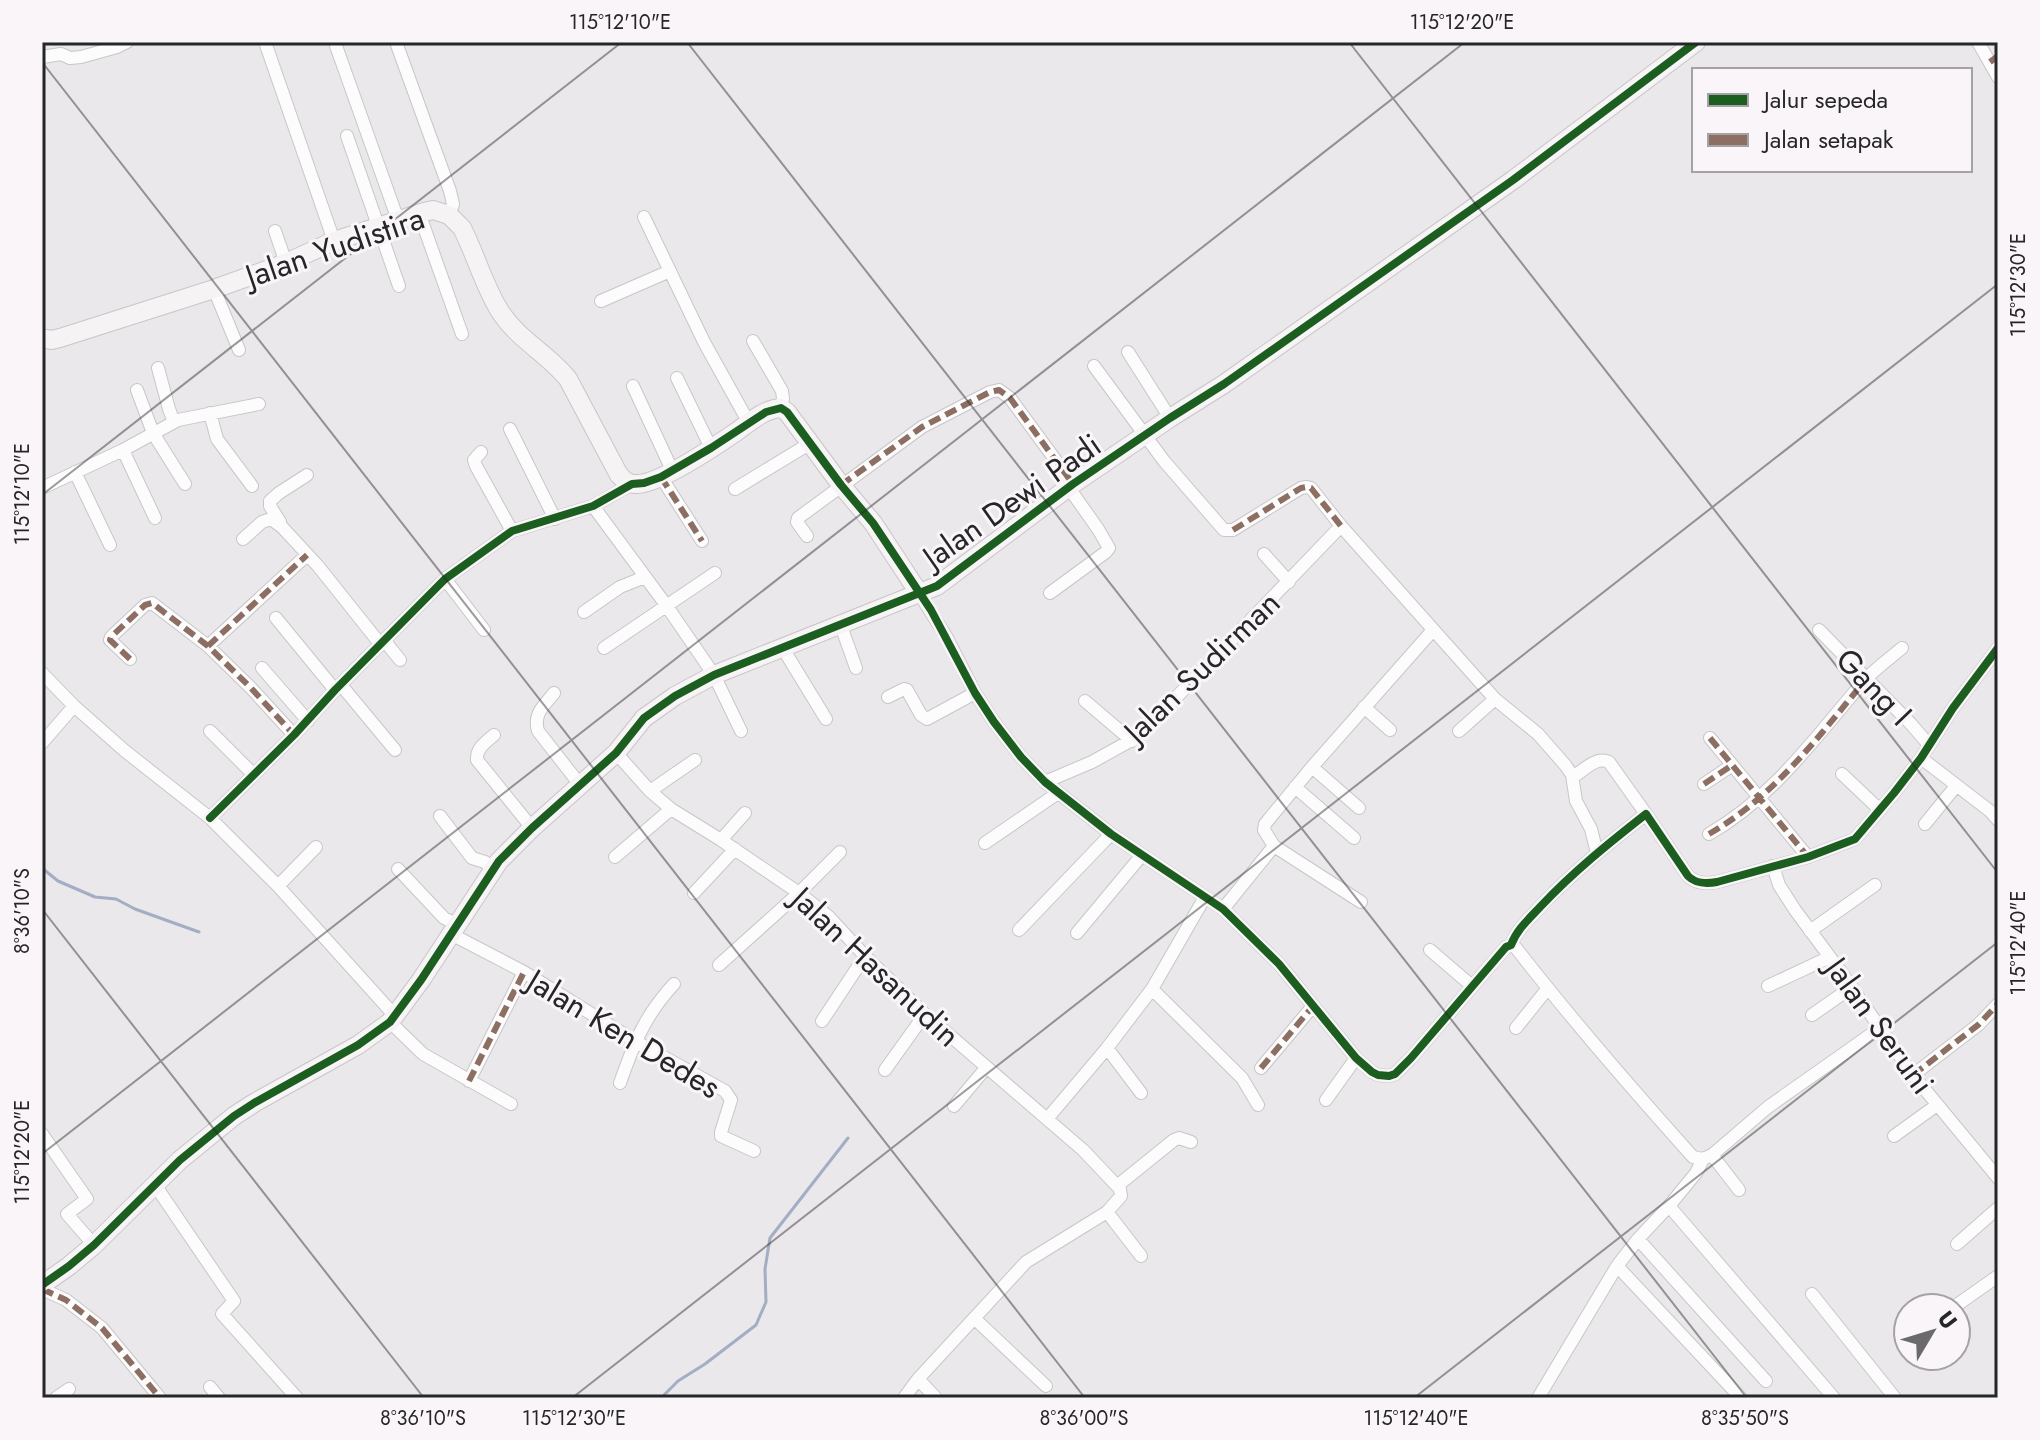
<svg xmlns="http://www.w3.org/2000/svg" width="2040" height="1440" viewBox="0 0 2040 1440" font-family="Jost,sans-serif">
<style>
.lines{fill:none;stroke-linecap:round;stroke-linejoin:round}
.stream{stroke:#a3adc4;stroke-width:3}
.street-casing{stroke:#c8c6c8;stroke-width:14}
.secondary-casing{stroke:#c8c6c8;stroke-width:20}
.street{stroke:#fcfcfc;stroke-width:12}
.secondary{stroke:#f6f3f4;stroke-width:18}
.quiet{stroke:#8d6e63;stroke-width:6;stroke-dasharray:12 6;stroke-linecap:butt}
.cycleway-casing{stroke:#f9f5f9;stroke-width:13}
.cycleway{stroke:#1b5e20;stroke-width:8}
.ticks{fill:none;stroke:#272627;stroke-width:2;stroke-opacity:0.45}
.labels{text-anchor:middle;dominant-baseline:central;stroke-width:6;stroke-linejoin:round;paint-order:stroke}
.street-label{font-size:32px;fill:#272627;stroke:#f9f5f9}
.neatline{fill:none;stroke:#272627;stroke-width:3}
.ticks-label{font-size:20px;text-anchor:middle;fill:#272627}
</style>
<rect width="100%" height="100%" fill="#eae8ea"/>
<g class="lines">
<path class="stream" d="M 42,868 L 58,881 L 95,897 L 116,899 L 135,909 L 199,932
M 661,1398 L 678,1381 L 705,1364 L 756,1325 L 766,1302 L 765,1269 L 770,1238 L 848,1138"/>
<g class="street-casing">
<path id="street" d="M 265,42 L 334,241
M 1978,42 L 1998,77
M 335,43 L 398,220
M 397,45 L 450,191 L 453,204 L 449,215
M 42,57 L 61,54 L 70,58 L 81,57 L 117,47 L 127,42
M 347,136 L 399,286
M 419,213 L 462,334
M 644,217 L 704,342 L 749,423
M 275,231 L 286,263
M 214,289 L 239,350
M 601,301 L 670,271
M 753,341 L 782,391 L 783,398 L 781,408
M 1128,352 L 1170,418
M 1094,366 L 1164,461 L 1224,530 L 1233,530 L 1301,488 L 1307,487 L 1311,488 L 1341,526 L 1495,699 L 1538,734 L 1566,766 L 1572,775 L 1576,801 L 1591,829 L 1597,853
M 158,368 L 169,409 L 174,422
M 677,378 L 711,448
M 633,386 L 672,470
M 137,390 L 153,433 L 185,484
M 210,413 L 217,439 L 252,486
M 510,429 L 555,519
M 123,450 L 155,518
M 481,452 L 474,460 L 476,466 L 512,531
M 75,472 L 110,545
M 661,477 L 702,541
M 42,488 L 123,450 L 178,420 L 259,404
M 735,489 L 804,447 L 812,445
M 593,506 L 666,605 L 714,675 L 741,731
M 280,522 L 270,506 L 270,501 L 279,493 L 307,475
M 807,536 L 797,522 L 798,518 L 922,427 L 990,392 L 999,390 L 1010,398 L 1073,484
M 243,539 L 262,522 L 271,519 L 282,527 L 318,566 L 381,645
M 1264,554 L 1289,582
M 445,579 L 484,630
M 919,593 L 947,638 L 975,693 L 994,722 L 1021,757 L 1045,782 L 1111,834 L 1223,909 L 1279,964 L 1356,1058 L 1372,1072 L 1378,1075 L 1389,1076 L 1395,1074 L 1411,1058 L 1506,947 L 1511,945 C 1517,929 1530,918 1541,906 C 1573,872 1609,843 1646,814 L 1688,876 C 1696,884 1706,884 1717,882 L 1808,857 L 1855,839 L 1894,793 L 1921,758 L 1953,708 L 1998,648
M 1050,593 L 1106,552 L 1109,548 L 1098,529 L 1069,488
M 584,612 L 620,587 L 645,577
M 276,618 L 335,690
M 840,623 L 856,668
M 1819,630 L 1911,724 L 1929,745
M 384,640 L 400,660
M 208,646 L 307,555
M 782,647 L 826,719
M 604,648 L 715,573
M 130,659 L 110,640 L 111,637 L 145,605 L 152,603 L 208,646 L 251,688 L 294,735
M 262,668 L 308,721
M 42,673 L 74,706 L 125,751 L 210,818 L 278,886 L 395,1016
M 341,685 L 395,750
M 554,693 C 544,706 533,713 538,731 L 581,786
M 888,697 L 904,689 L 907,690 L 921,715 L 927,719 L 975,693
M 1085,701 L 1132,741
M 1364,707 L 1390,730
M 210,731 L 253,774
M 1459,731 L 1495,699
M 494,735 C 486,742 476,748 477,760 L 532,828
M 1710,738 L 1808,857
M 42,743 L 74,706
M 616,753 L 650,791 L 671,809 L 721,840 L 799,893 L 829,917 L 865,956 L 925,1014 L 1083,1150 L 1120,1189 L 1121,1196 L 1107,1212 L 1026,1262 L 918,1379 L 904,1398
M 1921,758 L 1990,811 L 1998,820
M 1312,767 L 1359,808
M 1842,774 L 1880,810
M 1573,777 C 1584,770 1596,756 1609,762 L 1646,814
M 1045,782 L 1092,762 L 1139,736 L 1341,526
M 1704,784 L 1731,766
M 1295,787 L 1354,838
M 650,791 L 695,760
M 440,816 L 472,858 L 485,862 L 493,870
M 210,818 L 294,735 L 335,690 L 445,579 L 512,531 L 593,506 L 632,484
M 1925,824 L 1956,786
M 1709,834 C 1774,797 1816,736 1864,681 C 1875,669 1889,659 1902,648
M 721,840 L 745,813
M 985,843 L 1058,793
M 1274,846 L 1361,902
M 615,857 L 671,809
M 1773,866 L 1779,885 L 1795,910 L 1841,972 L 1913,1075 L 1998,1178
M 398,869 L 444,918 L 456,924
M 278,886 L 316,847
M 694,893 L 735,849
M 1223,909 L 1274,846 L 1264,830 L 1265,824 L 1312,767 L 1433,630
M 1019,930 L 1111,834
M 1810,931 L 1875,885
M 1077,933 L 1142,855
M 451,934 L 524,972 L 635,1041 L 725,1091 L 731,1100 L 721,1132 L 721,1136 L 754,1151
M 1511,945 L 1516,948 C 1572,1020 1632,1089 1693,1157 L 1703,1159 L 1712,1155 L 1768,1107 L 1880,1028
M 1430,950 L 1472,986
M 719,965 L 799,893 L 840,852
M 1768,986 L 1830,957
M 1152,989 L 1242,1078 L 1258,1105
M 1812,1015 L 1852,987
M 822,1021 L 865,956
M 390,1022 L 423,1054 L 511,1104
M 1516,1028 L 1548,988
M 1107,1048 L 1141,1093
M 1261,1068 L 1313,1006
M 885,1070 L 925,1014
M 1913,1075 L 1978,1025 L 1998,1004
M 469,1081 L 524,972
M 620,1083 C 634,1043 645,1015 674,984
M 1326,1100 L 1356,1058
M 954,1106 L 986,1068
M 1047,1119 L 1107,1048 L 1152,989 L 1205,897
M 42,1134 L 87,1199 L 67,1214 L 94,1245
M 1894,1136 L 1937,1105
M 1712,1155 L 1739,1190
M 155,1185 L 234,1301 L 222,1314 L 297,1398
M 1117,1186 L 1174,1140 L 1179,1138 L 1191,1142
M 1669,1206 L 1834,1398
M 1107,1212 L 1141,1256
M 1638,1239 L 1766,1381
M 1957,1244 L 1998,1208
M 1617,1266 L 1741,1398
M 42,1289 L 66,1300 L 102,1328 L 160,1398
M 1812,1294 L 1895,1398
M 1954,1307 L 1998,1276
M 974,1318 L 1046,1386
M 918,1379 L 936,1398
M 210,1387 L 219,1398
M 56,1398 L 69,1389
M 1538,1398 L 1617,1266 L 1638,1239 L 1669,1206 L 1696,1173 L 1703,1159"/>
</g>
<g class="secondary-casing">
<path id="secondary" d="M 42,338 L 51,340 L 60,338 L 214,289 L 286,263 L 334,241 L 424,212 L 433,210 L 449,215 L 462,228 C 476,255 484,287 501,313 C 519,340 548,354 568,379 L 619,475 C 624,480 628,484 635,484 C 657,486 717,445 736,432 C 750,422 764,409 781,408 L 787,412 L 841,485 L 873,523 L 919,593
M 42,1285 L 69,1266 L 94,1245 L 180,1160 L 234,1116 L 254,1103 L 358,1045 L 390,1022 L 421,980 L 499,861 L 532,828 L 616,753 L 644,718 L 675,696 L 714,675 L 937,586 L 1073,484 L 1170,418 L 1224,384 L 1513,180 L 1696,42"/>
</g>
<use href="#street" class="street"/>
<use href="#secondary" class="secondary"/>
<path class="quiet" d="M 1990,62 L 1998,56
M 661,477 L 702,541
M 841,485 L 922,427 L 990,392 L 999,390 L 1010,398 L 1073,484
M 1233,530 L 1301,488 L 1307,487 L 1311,488 L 1341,526
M 208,646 L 307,555
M 130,659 L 110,640 L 111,637 L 145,605 L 152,603 L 208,646 L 251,688 L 294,735
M 1710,738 L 1808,857
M 1704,784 L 1731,766
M 1709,834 C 1774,797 1820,735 1867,678
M 1261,1068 L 1313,1006
M 1913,1075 L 1978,1025 L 1998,1004
M 469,1081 L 524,972
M 42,1289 L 66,1300 L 102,1328 L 160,1398"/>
<g class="cycleway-casing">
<path id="cycleway" d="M 210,818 L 294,735 L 335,690 L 445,579 L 512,531 L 593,506 L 632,484 L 644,483 L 661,477 L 711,448 L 766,412 L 781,408 L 787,412 L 841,485 L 873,523 L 931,610 L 975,693 L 994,722 L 1021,757 L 1045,782 L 1111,834 L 1223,909 L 1279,964 L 1356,1058 L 1372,1072 L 1378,1075 L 1389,1076 L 1395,1074 L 1411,1058 L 1506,947 L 1511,945 C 1517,929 1530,918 1541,906 C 1573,872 1609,843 1646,814 L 1688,876 C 1696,884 1706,884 1717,882 L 1808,857 L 1855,839 L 1894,793 L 1921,758 L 1953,708 L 1998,648
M 42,1285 L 69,1266 L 94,1245 L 180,1160 L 234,1116 L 254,1103 L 358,1045 L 390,1022 L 421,980 L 499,861 L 532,828 L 616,753 L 644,718 L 675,696 L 714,675 L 937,586 L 1073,484 L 1170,418 L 1224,384 L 1513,180 L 1696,42"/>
</g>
<use href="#cycleway" class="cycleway"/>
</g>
<path class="ticks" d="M 687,42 L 1747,1398M 1349,42 L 1998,873M 42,62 L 1085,1398M 42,495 L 622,42M 42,909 L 424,1398M 42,1154 L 1465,42M 572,1398 L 1998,284M 1414,1398 L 1998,942"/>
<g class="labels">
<g class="street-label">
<text transform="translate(335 247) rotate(-19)">Jalan Yudistira</text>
<text transform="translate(1012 501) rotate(-35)">Jalan Dewi Padi</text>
<text transform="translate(1202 667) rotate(-44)">Jalan Sudirman</text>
<text transform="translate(1874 687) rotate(46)">Gang I</text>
<text transform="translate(876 967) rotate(43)">Jalan Hasanudin</text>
<text transform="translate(1880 1026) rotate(54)">Jalan Seruni</text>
<text transform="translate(624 1034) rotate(31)">Jalan Ken Dedes</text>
</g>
</g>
<rect width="2040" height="1440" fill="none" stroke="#f9f5f9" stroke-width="88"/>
<rect x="1692" y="68" width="280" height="104" fill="#f9f5f9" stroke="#a5a2a5" stroke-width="2"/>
<rect x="1708" y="94" width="40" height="12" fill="#1b5e20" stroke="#a5a2a5" stroke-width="2"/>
<text x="1764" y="108" font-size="24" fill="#272627">Jalur sepeda</text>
<rect x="1708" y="134" width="40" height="12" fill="#8d6e63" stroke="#a5a2a5" stroke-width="2"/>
<text x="1764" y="148" font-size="24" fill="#272627">Jalan setapak</text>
<g transform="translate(1932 1332) rotate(52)"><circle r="38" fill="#f9f5f9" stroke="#a5a2a5" stroke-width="2"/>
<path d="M0-6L14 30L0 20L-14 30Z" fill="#6b6a6b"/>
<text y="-12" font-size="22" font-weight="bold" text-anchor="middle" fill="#272627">U</text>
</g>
<rect x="44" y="44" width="1952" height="1352" class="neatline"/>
<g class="ticks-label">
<text x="620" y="29">115°12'10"E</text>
<text x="1462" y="29">115°12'20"E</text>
<text transform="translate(2018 285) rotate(-90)" y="7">115°12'30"E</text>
<text transform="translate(22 494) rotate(-90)" y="7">115°12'10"E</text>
<text transform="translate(22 911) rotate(-90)" y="7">8°36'10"S</text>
<text transform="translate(2018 943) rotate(-90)" y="7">115°12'40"E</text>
<text transform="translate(22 1152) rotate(-90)" y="7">115°12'20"E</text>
<text x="423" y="1425">8°36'10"S</text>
<text x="574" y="1425">115°12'30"E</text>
<text x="1084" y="1425">8°36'00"S</text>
<text x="1416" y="1425">115°12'40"E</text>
<text x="1745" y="1425">8°35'50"S</text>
</g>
</svg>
